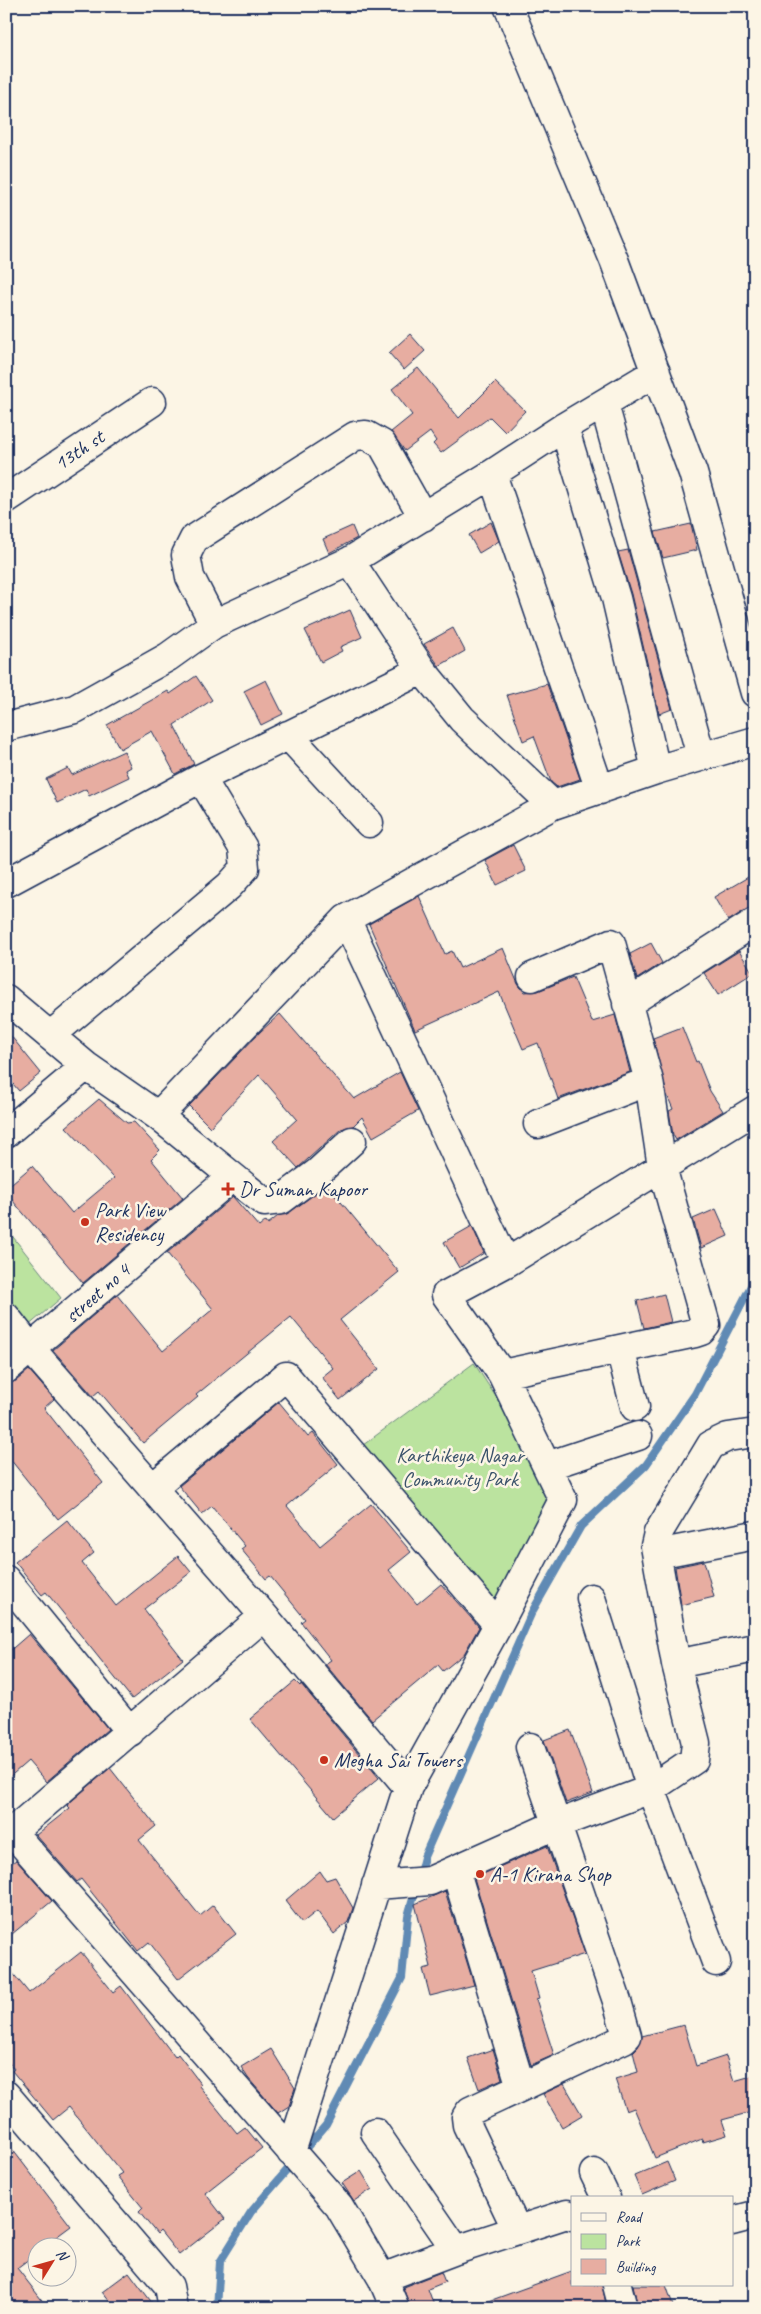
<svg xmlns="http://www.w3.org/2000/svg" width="761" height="2314" viewBox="0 0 761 2314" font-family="Caveat,sans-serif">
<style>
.green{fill:#bbe39f;stroke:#6b897e}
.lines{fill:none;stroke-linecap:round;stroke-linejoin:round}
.stream{stroke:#618ab4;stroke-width:8}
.building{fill:#e7ada1;stroke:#1b2f5e}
.minor-casing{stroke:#1b2f5e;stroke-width:31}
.minor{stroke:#fcf5e5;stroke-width:28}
.poi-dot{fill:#c8321e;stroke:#fcf5e5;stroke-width:2}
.labels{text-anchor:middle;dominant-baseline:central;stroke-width:5;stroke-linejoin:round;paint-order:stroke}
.street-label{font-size:21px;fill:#1b2f5e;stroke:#fcf5e5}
.poi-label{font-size:21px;fill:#1b2f5e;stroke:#fcf5e5;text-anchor:start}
.park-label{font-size:21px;fill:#3b536b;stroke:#fcf5e5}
</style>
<rect width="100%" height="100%" fill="#fcf5e5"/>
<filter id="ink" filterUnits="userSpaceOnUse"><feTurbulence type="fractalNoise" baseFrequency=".02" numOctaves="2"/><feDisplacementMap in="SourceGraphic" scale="10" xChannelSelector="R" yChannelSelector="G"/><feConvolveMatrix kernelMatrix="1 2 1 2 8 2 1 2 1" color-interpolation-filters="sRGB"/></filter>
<g filter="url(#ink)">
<path class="green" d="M 6,1228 L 61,1298 L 6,1345 Z
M 474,1363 L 520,1434 L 557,1498 L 493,1611 L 355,1451 Z"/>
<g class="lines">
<path class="stream" d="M 419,1877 L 424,1857 L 532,1612 L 581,1526 L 646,1465 L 695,1394 L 755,1278
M 217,2308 L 220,2262 L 251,2212 L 326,2125 L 402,1978 L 408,1916 L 416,1888"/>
</g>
<path class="building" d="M 410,334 L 425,351 L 404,370 L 389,353 Z
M 418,368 L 459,418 L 495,382 L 525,411 L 505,432 L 490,417 L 441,453 L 433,444 L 436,441 L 430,432 L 405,451 L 391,432 L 412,415 L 392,389 Z
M 491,522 L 499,541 L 479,553 L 469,535 Z
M 691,524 L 697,550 L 663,558 L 655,532 Z
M 352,526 L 357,538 L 329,553 L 323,539 Z
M 628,550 L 672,709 L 659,714 L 631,594 L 618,552 Z
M 350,610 L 362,637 L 340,647 L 342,651 L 321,662 L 305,630 Z
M 453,628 L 465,651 L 439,666 L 424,644 Z
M 196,676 L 212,700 L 174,725 L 194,764 L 175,774 L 152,731 L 120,749 L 107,725 L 168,691 L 170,694 Z
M 266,680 L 283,714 L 261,725 L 244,691 Z
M 547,684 L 580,779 L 557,787 L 551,782 L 534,736 L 523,741 L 507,695 Z
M 124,751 L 131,767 L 126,770 L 129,777 L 89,796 L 86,789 L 57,803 L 46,779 L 68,768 L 72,775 Z
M 513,845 L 526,871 L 497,885 L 485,860 Z
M 755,873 L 755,906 L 747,909 L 728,921 L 714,897 Z
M 419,896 L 445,954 L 452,951 L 460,968 L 503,948 L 518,984 L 524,992 L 538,991 L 573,977 L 592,1022 L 615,1015 L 630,1072 L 558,1099 L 538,1043 L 523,1049 L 499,992 L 415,1030 L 369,924 Z
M 651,943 L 662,963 L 637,979 L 630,954 Z
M 739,951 L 753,973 L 718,995 L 704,973 Z
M 280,1014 L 354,1099 L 400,1072 L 418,1111 L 373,1137 L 362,1117 L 353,1126 L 341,1129 L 298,1168 L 273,1141 L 297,1119 L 259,1075 L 210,1127 L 189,1106 L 261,1031 Z
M 682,1027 L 696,1062 L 698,1061 L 710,1091 L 723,1111 L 676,1140 L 673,1135 L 669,1111 L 673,1109 L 667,1095 L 653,1038 Z
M 6,1030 L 41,1073 L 19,1091 L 6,1076 Z
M 99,1099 L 127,1123 L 134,1122 L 160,1150 L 151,1159 L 183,1198 L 83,1283 L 6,1193 L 6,1188 L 32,1166 L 72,1213 L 114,1178 L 66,1127 Z
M 327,1185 L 399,1272 L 340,1320 L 379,1369 L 340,1400 L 322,1377 L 333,1368 L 291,1317 L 196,1395 L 198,1397 L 143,1443 L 99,1391 L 93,1396 L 53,1350 L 117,1295 L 163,1351 L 213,1309 L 167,1253 L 233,1197 L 259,1227 L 266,1221 L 268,1224 L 278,1216 L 290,1212 Z
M 716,1209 L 728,1236 L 701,1248 L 693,1219 Z
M 472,1226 L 484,1253 L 459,1268 L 444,1242 Z
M 664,1294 L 671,1322 L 644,1328 L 637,1301 Z
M 29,1370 L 54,1399 L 44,1408 L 103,1483 L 58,1519 L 6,1454 L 6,1384 L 16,1381 Z
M 279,1402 L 308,1437 L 313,1433 L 338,1464 L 287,1506 L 320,1546 L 371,1504 L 411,1552 L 389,1570 L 417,1604 L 441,1584 L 479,1627 L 464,1654 L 443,1671 L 438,1665 L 372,1720 L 325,1664 L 331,1660 L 301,1622 L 305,1619 L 270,1576 L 266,1579 L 241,1549 L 245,1546 L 212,1506 L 202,1514 L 179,1486 Z
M 67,1520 L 94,1553 L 82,1563 L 116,1606 L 178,1556 L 191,1572 L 144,1609 L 183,1659 L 132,1699 L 46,1592 L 42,1595 L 15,1562 Z
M 704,1561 L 714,1597 L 681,1605 L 675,1567 Z
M 29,1634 L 108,1729 L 46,1782 L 28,1761 L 6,1780 L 6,1654 Z
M 295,1681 L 300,1686 L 301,1684 L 379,1778 L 333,1817 L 250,1719 Z
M 570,1730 L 593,1793 L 566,1803 L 544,1740 Z
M 110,1768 L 156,1826 L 139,1840 L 200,1916 L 213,1905 L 236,1934 L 178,1979 L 149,1942 L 138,1951 L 81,1879 L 77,1882 L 36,1835 L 70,1808 L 67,1805 Z
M 547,1846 L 585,1954 L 531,1971 L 539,1998 L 536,1999 L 554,2055 L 531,2065 L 474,1878 Z
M 16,1860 L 52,1901 L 6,1939 L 6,1867 Z
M 320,1871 L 326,1880 L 335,1877 L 353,1908 L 348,1922 L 334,1934 L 317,1911 L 302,1923 L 285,1901 Z
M 445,1891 L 474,1985 L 430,1996 L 423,1969 L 431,1967 L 415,1904 Z
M 81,1952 L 113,1992 L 121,1986 L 175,2057 L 178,2054 L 201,2084 L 199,2086 L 237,2133 L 245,2127 L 262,2148 L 205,2193 L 225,2219 L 179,2255 L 160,2231 L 157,2234 L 139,2212 L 143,2208 L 117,2176 L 122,2173 L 69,2107 L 53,2120 L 12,2071 L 14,2069 L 6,2059 L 6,1965 L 29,1993 Z
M 684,2025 L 696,2066 L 726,2056 L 734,2081 L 755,2075 L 755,2111 L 722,2120 L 727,2135 L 703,2142 L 702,2139 L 655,2158 L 634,2108 L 626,2111 L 615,2079 L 638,2072 L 633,2052 L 638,2047 L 642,2036 Z
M 271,2049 L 295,2088 L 289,2106 L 278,2113 L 248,2078 L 241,2067 Z
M 493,2049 L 502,2079 L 479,2089 L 468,2058 Z
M 564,2084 L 582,2115 L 562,2127 L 543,2094 Z
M 6,2141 L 71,2226 L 44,2246 L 38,2246 L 38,2252 L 17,2268 L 48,2308 L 6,2308 Z
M 667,2162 L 675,2181 L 642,2195 L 634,2176 Z
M 361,2171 L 372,2189 L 354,2201 L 342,2183 Z
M 572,2271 L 572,2285 L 602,2285 L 607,2308 L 479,2308 L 478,2305 Z
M 129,2272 L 156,2308 L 115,2308 L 102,2292 Z
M 441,2272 L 445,2282 L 428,2289 L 435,2308 L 410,2308 L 403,2287 Z
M 633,2285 L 666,2285 L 674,2308 L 638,2308 Z"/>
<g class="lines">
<g class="minor-casing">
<path id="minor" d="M 508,6 L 614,260 L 693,473 L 755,693
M 604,404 L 701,756
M 564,427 L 616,598 L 656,770
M 492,474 L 600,790
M 6,499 L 152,402
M 350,561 L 422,670 L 462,719 L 553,805
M 214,624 L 190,577 L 186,555 L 194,539 L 355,436 L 366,435 L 382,444 L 423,517
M 6,727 L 75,709 L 168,657 L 214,624 L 350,561 L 492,474 L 564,427 L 656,372
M 288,735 L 369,823
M 6,883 L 201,778 L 422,670
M 346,919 L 506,1263
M 6,999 L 86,1066 L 158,1116 L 264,1202 L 281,1200 L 317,1173 L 352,1141
M 627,1004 L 755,922
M 50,1036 L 229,886 L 245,868 L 243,848 L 201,778
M 158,1116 L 346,919 L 553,805 L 656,770 L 755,741
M 538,1124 L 649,1081
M 6,1133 L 86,1066
M 6,1317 L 31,1349 L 264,1616 L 408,1787
M 620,1349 L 635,1407
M 6,1369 L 232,1177
M 502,1374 L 695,1333 L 701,1331 L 706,1325 L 662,1167 L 649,1081 L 611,943 L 532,977
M 547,1466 L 638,1436
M 152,1488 L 286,1376 L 498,1625
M 657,1554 L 755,1535
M 6,1580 L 130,1732
M 591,1598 L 651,1789 L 716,1962
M 676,1664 L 755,1648
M 12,1832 L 339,2206 L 382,2278 L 395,2308
M 6,1837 L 264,1616
M 456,1872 L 521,2087
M 376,1885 L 430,1881 L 555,1825 L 651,1789 L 694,1760 L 696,1743 L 676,1664 L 655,1546 L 658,1533 L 711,1445 L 728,1437 L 755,1433
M 6,2095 L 169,2286 L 173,2308
M 375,2132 L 456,2250
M 291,2152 L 408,1787 L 498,1625 L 563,1500 L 502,1374 L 446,1295 L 506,1263 L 755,1110
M 594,2173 L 606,2198
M 732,2221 L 755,2215
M 517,2230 L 467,2125 L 466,2117 L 470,2111 L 624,2039 L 627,2036 L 617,2001 L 530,1747
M 382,2278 L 456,2250 L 567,2214 L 572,2216
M 617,2285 L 623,2308"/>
</g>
<use href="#minor" class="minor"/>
</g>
</g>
<g class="poi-dot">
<path d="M225.5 1181.5h5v5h5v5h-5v5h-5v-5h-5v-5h5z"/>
<circle cx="85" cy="1222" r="5"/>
<circle cx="324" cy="1760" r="5"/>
<circle cx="480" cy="1874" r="5"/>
</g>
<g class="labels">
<g class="street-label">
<text transform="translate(79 450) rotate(-34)">13th st</text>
<text transform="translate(97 1293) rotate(-41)">street no 4</text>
</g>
<g class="poi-label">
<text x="239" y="1189">Dr Suman Kapoor</text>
<text x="95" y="1210">Park View<tspan x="95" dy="24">Residency</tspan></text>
<text x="334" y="1760">Megha Sai Towers</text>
<text x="490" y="1874">A-1 Kirana Shop</text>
</g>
<g class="park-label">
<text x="460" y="1455">Karthikeya Nagar<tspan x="460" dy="24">Community Park</tspan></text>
</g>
</g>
<rect width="761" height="2314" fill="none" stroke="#fcf5e5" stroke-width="25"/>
<rect x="12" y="12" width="736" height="2289" fill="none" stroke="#1b2f5e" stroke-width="2" filter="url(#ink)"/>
<rect x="571" y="2196" width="162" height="90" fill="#fcf5e5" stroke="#a2a6af"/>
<rect x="581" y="2213" width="25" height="8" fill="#fcf5e5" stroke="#a2a6af"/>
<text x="616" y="2222" font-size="15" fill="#1b2f5e">Road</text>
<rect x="581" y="2234" width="25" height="15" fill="#bbe39f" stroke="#a2a6af"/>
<text x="616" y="2246" font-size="15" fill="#1b2f5e">Park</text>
<rect x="581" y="2259" width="25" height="15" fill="#e7ada1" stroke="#a2a6af"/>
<text x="616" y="2272" font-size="15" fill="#1b2f5e">Building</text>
<g transform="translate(52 2262) rotate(53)"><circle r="24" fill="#fcf5e5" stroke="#a2a6af"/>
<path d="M0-4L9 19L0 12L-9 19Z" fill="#c8321e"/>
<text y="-8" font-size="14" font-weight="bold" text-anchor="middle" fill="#1b2f5e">N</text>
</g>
</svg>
